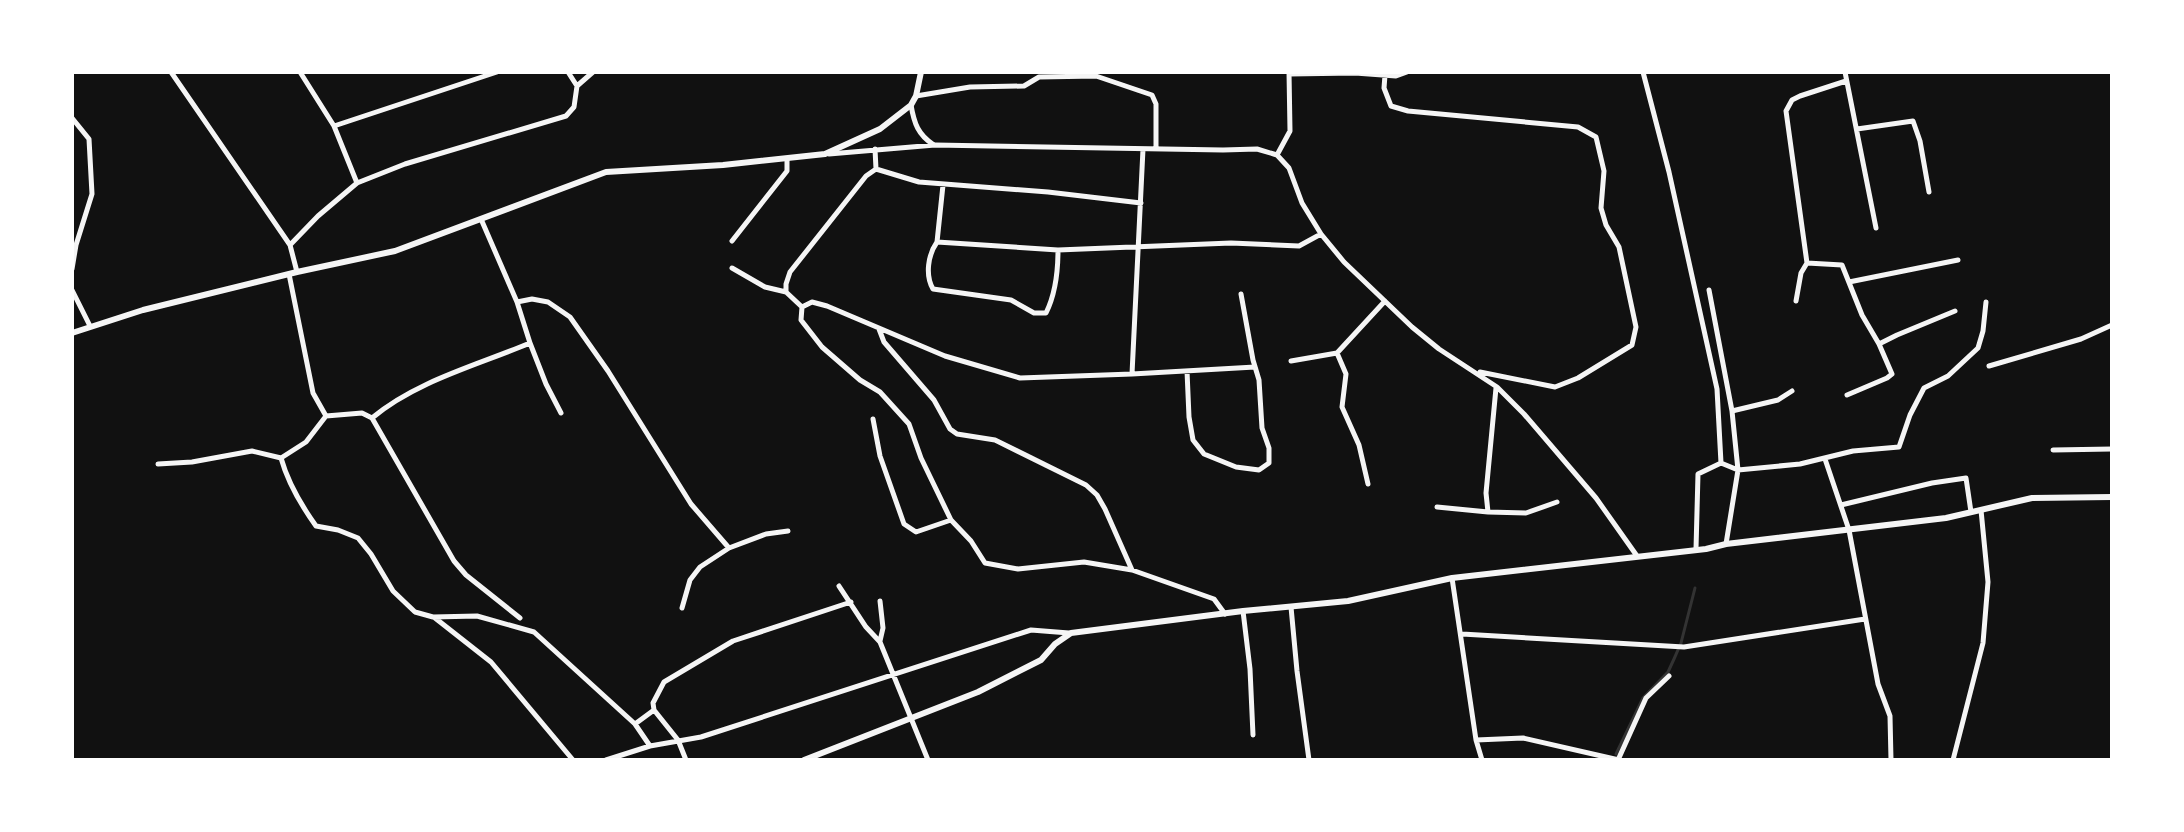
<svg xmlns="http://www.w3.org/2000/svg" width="2184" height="832" viewBox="0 0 2184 832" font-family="Commissioner,sans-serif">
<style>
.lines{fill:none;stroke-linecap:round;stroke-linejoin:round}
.stream{stroke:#333;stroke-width:3}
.minor{stroke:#f5f5f5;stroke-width:5}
.tertiary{stroke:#f5f5f5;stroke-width:6}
</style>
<rect width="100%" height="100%" fill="#111"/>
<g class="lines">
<path class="stream" d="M 1616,754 L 1643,698 L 1668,672 L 1674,659 L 1681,643 L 1695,588"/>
<path class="minor" d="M 171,72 L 290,245 L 297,272
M 300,72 L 334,126
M 568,72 L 577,86
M 1643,72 L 1669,172 L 1717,389 L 1721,463 L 1698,474 L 1696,549
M 1845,72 L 1876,228
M 1289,74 L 1355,73 L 1396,76 L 1407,72
M 1385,75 L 1384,88 L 1391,106 L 1408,111 L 1578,127 L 1596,137 L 1604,171 L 1601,208 L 1606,225 L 1619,247 L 1636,327 L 1632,345 L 1578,378 L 1555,387 L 1480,372
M 916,96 L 970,87 L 1024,86 L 1039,77 L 1096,76 L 1152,95 L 1156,104 L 1156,149
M 911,105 C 914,123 918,135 934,145
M 72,118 L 89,139 L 92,194 L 76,245 L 72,269
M 1857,129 L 1913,121 L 1920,141 L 1929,192
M 875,149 L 876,169
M 829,154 L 935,145 L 1223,150 L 1257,149 L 1277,155 L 1289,168 L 1302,203 L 1321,234 L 1344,262 L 1412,327 L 1439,349 L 1497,387 L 1524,414 L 1596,498 L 1637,556
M 1277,155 L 1290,131 L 1289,72
M 876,169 L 866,176 L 790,272 L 786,284 L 786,292 L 802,307 L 801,320 L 822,347 L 860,380 L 880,392 L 909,424 L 921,458 L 951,520 L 971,541 L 985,563 L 1018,569 L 1084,562 L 1132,570 L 1214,599 L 1225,614
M 876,169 L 919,182 L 1048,192 L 1141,203
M 357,183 L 334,126 L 497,72
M 943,185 L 937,242 L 1058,250 L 1231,243 L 1299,246 L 1321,234
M 481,219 L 517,302 L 532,299 L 548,302 L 570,317 L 608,371 L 691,504 L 729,548 L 766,534 L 788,531
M 732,241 L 787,171 L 787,159
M 937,242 C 928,255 925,275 933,289 L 1011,300 L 1034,313 L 1046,313 C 1056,293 1058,272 1058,250
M 290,245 L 318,216 L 357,183 L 405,164 L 566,116 L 574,107 L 577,86 L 593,72
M 1807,263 L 1842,265 L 1862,315 L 1879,344
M 732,268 L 765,287 L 786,292
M 289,274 L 313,393 L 326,416
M 1849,282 L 1958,260
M 72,290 L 90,326
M 1709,290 L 1732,411 L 1738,470 L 1726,544
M 1796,301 L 1801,273 L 1807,263 L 1786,111 L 1792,100 L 1800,96 L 1846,81
M 802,307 L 812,302 L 827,306 L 945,356 L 1020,378 L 1132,374 L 1255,367
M 879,329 L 884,342 L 934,400 L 950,429 L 957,434 L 995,440 L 1086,485 L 1097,495 L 1105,509 L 1132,570
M 530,343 L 546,384 L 561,413
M 1337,353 L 1346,374 L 1342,407 L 1359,445 L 1368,484
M 1291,361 L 1337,353 L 1385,301
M 1989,366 L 2081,339 L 2112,325
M 1187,371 L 1189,417 L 1193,440 L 1204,454 L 1236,467 L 1259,470 L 1269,463 L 1269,448 L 1262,428 L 1259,380 L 1253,360 L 1241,294
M 1132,374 L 1143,149
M 1847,395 L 1887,378 L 1892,374 L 1879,344 L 1897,335 L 1955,311
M 1732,411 L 1778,400 L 1792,391
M 372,418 L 454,561 L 466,575 L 520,618
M 873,419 L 880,456 L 904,524 L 916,532 L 951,520
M 2053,450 L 2112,449
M 281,458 C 288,483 301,505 316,526 L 338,530 L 358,538 L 371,554 L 393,591 L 415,612 L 433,617 L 477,616 L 534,632 L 635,724 L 650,746
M 1825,459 L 1849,530 L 1878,684 L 1890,716 L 1891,760
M 1721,463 L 1738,470 L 1800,464 L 1853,451 L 1899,447 L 1910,415 L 1924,388 L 1948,376 L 1978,348 L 1983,331 L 1986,302
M 158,464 L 192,462 L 252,451 L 281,458 L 306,442 L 326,416 L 362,413 L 372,418 C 416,381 478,365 530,343 L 517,302
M 1841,505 L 1932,483 L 1966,478 L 1971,512
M 1437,507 L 1488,512 L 1526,513 L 1557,502
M 1488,512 L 1486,493 L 1496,388
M 1452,578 L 1476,740 L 1482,760
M 839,586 L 866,627 L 880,642 L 928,760
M 880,601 L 883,628 L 880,641
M 1291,607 L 1297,671 L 1309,760
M 682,608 L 690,580 L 700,567 L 729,548
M 1243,611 L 1250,669 L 1253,735
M 435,618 L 491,662 L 573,760
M 1462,634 L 1684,647 L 1865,619
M 654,710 L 678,740 L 686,760
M 635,724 L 654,710 L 653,703 L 664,682 L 733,641 L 851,602
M 1476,740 L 1523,738 L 1619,760
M 606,760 L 650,746 L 701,737 L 1031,630 L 1069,633
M 1618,760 L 1646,698 L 1669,676
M 1953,760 L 1983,643 L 1988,582 L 1981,510"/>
<path class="tertiary" d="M 72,333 L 143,310 L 297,272 L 395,251 L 606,172 L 723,165 L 825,154 L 880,129 L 911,105 L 916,96 L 921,72
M 804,760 L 978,692 L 1041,660 L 1055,644 L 1071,633 L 1243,611 L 1348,601 L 1452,578 L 1706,549 L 1726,544 L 1946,518 L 2032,498 L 2112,497"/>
</g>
<rect width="2184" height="832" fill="none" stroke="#ffffff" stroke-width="148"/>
</svg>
